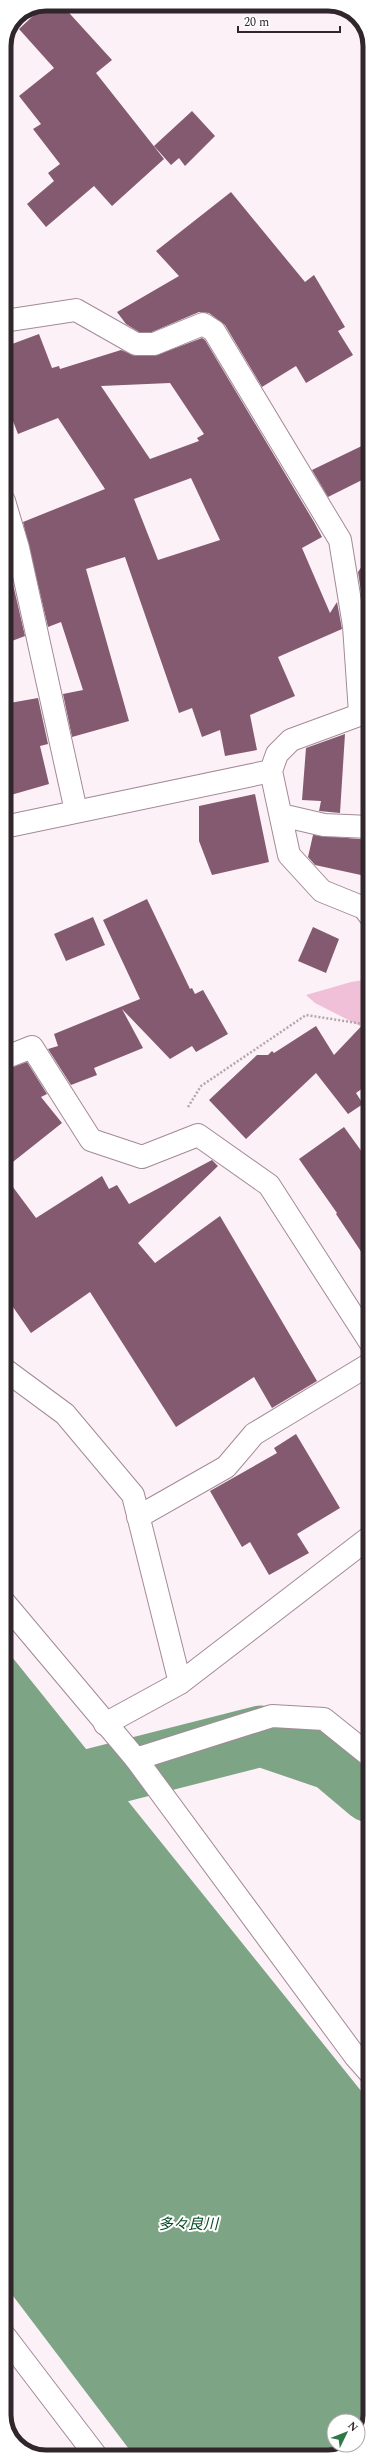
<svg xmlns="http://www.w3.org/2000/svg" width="374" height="2461" viewBox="0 0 374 2461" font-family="Spectral,'Noto Sans JP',serif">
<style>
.green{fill:#efc0d8}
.water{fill:#7ca485}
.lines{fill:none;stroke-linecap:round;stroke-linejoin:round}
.river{stroke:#7ca485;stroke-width:61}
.building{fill:#845a70;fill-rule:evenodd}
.street-casing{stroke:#a38a97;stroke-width:24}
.secondary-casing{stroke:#a38a97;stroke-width:24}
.path{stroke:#b1a7ac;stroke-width:2.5;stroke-dasharray:2 2;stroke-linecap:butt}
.street{stroke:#fff;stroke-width:22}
.secondary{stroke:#fff;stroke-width:22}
.labels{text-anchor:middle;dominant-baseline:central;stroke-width:4;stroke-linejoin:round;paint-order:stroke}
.water-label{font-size:15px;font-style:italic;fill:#054b23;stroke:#fff}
.rim{fill:none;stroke:#30262b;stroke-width:5}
</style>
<rect width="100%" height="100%" fill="#fcf1f6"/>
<path class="green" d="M 370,979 L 370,1031 L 315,1003 L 306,995 L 351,982 Z"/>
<path class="water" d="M 4,1647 L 370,2102 L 370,2415 L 358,2444 L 358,2421 L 334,2421 L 334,2445 L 355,2445 L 333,2457 L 135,2457 L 4,2284 Z"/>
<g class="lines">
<path class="river" d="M 4,1828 L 92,1779 L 261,1736 L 332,1760 L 370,1792"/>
</g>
<path class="building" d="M 46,4 L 61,4 L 112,60 L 96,73 L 164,159 L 112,206 L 94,186 L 46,227 L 27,204 L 54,181 L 48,173 L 60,164 L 33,129 L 41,124 L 19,96 L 54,68 L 19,29 Z
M 192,111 L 215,136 L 185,166 L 179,158 L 171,165 L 154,146 Z
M 231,192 L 305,282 L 314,275 L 345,327 L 338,331 L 353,355 L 306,383 L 296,366 L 262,387 L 225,325 L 209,313 L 199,312 L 152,332 L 139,332 L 126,324 L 117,312 L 179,276 L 156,251 Z
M 39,334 L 52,368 L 59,366 L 60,369 L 121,350 L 136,356 L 154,356 L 202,338 L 205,340 L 314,522 L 322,537 L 302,548 L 330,613 L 337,602 L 342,629 L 278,657 L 295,696 L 250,715 L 257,750 L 225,756 L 220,730 L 202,737 L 192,708 L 179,713 L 125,557 L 86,569 L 129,721 L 72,737 L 63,694 L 83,690 L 61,622 L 48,627 L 23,522 L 105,489 L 58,418 L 18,434 L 4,398 L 4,347 ZM 170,383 L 204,434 L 197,438 L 199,441 L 150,459 L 101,386 ZM 191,478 L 220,540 L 158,560 L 134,499 Z
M 370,442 L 370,476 L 328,497 L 312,470 Z
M 4,545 L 25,636 L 4,644 Z
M 370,554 L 370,616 L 365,618 L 358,572 Z
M 38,698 L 48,744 L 40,746 L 49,784 L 4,797 L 4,704 Z
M 345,734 L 340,813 L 319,811 L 321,801 L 302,800 L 306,748 Z
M 255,794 L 269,862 L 212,875 L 199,841 L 199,806 Z
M 313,835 L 370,840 L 370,877 L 315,865 L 308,857 Z
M 147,899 L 190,989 L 192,988 L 195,994 L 203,990 L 228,1034 L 196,1052 L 192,1046 L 170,1059 L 122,1009 L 143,1048 L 94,1068 L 97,1075 L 71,1085 L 48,1049 L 58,1046 L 54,1034 L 140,999 L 103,920 Z
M 93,917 L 105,945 L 66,961 L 54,934 Z
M 313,927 L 339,939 L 326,973 L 298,961 Z
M 370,1017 L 370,1083 L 356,1093 L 363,1104 L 348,1114 L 316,1073 L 246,1139 L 209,1100 L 257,1055 L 268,1055 L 272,1051 L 274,1053 L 316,1026 L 334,1055 Z
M 27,1062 L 47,1094 L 41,1097 L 62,1123 L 4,1169 L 4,1070 Z
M 344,1127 L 370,1163 L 370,1265 L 336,1214 L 337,1213 L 299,1159 Z
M 212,1160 L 218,1166 L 138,1243 L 155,1263 L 220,1216 L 317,1381 L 272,1408 L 254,1377 L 176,1427 L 90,1292 L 31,1333 L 4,1294 L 4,1285 L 11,1280 L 4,1270 L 4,1175 L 36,1218 L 102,1176 L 109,1189 L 117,1185 L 129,1204 Z
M 296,1434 L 340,1508 L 297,1534 L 309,1553 L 269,1575 L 250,1542 L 242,1547 L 210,1491 L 277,1453 L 274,1448 Z"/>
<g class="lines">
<g class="street-casing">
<path id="street" d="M 4,321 L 76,310 L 136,344 L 154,344 L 203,324 L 214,331 L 340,540 L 354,626 L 360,713
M 4,501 L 18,548 L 76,811
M 370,711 L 291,740 L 277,754 L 271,771 L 289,855 L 322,891 L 364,908 L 370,916
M 281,815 L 324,825 L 370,827
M 4,827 L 271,771
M 4,1058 L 32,1047 L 91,1140 L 142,1157 L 198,1135 L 269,1185 L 370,1342
M 4,1369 L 65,1414 L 133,1495 L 180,1683
M 138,1517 L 226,1467 L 254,1434 L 370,1364
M 105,1724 L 180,1683 L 370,1537
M 136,1759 L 272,1716 L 324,1719 L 370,1756"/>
</g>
<g class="secondary-casing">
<path id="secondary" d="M 4,1602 L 136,1759 L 355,2056 L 370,2073
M 4,2335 L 97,2457"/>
</g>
<path class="path" d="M 188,1107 L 201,1086 L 306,1015 L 370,1025"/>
<use href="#street" class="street"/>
<use href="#secondary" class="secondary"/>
</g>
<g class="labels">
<g class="water-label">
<text x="188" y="2224">多々良川</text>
</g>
</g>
<path d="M0 0H374V2461H0ZM46 11H328A35 35 0 0 1 363 46V2415A35 35 0 0 1 328 2450H46A35 35 0 0 1 11 2415V46A35 35 0 0 1 46 11Z" fill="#fff" fill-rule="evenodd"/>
<path class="rim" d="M46 11H328A35 35 0 0 1 363 46V2415A35 35 0 0 1 328 2450H46A35 35 0 0 1 11 2415V46A35 35 0 0 1 46 11Z"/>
<g transform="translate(346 2433) rotate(47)"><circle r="19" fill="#ffffff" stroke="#aca8aa"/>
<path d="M0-3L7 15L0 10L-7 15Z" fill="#2e7947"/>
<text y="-6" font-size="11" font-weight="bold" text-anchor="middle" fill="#30262b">N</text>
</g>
<path d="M238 26v6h102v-6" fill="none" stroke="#30262b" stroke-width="2"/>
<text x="244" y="26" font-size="12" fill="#30262b" stroke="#ffffff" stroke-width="3" paint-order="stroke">20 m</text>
</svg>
